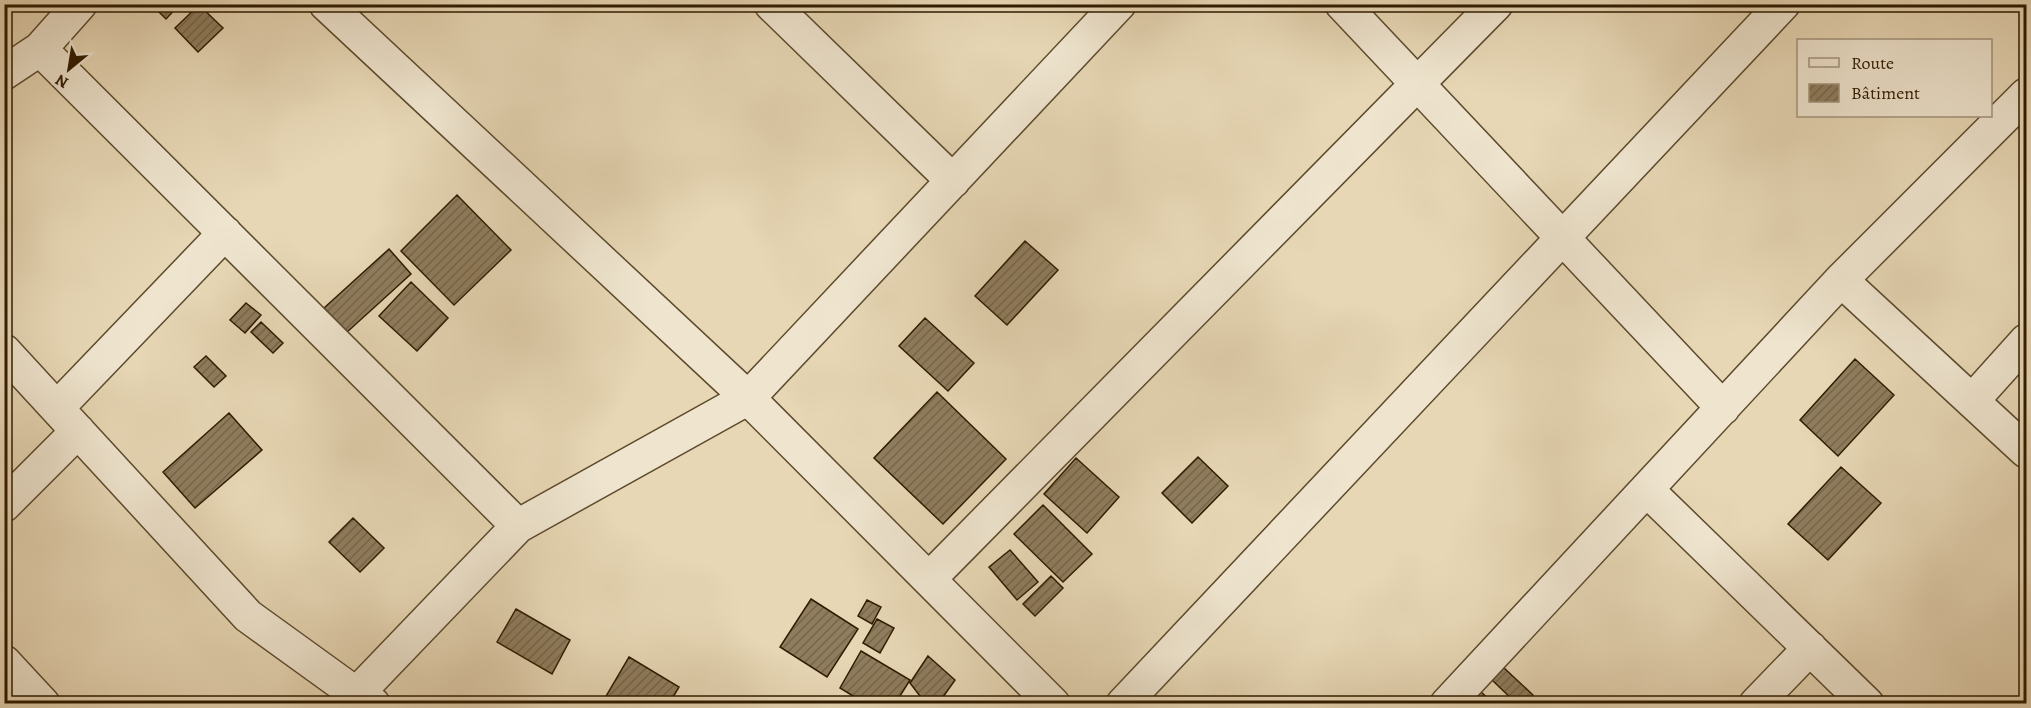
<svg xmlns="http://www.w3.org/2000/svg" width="2031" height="708" viewBox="0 0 2031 708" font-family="Alegreya,serif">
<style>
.building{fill:url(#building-hatch);stroke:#2f1b00;stroke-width:1.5}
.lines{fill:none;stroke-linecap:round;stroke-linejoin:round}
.minor-casing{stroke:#5d4a2d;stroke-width:36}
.minor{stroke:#efe5cf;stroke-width:33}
</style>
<defs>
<pattern id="building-hatch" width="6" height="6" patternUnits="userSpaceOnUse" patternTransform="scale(1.5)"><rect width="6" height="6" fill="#8f7d5e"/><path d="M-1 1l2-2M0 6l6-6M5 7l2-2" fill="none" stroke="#75664b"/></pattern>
</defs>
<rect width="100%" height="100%" fill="#e7d7b5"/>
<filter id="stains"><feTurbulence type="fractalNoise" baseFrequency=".00333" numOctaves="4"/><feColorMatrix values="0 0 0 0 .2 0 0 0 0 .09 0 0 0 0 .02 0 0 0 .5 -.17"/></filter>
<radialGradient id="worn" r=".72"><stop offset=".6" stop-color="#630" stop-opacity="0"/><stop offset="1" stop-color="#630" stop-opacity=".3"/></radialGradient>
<path class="building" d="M 151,4 L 180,4 L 166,19 Z
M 199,5 L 223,28 L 198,52 L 175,28 Z
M 457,195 L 511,250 L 454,305 L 401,251 Z
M 1025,241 L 1058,270 L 1007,325 L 975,296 Z
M 389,249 L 411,274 L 346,333 L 324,308 Z
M 411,282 L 448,318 L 417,351 L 379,316 Z
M 246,303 L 261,315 L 245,333 L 230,320 Z
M 925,318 L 974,363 L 948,391 L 899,346 Z
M 261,322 L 283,343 L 273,353 L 251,332 Z
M 206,356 L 226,376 L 214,387 L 194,367 Z
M 1855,359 L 1894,395 L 1838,456 L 1800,420 Z
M 937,392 L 1006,459 L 943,524 L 874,458 Z
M 229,413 L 262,450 L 195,508 L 163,472 Z
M 1198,457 L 1228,486 L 1192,523 L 1162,493 Z
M 1076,458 L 1119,497 L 1087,533 L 1044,494 Z
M 1841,467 L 1881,503 L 1828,560 L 1788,524 Z
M 1043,505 L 1092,554 L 1063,582 L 1014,534 Z
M 353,518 L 384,548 L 360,572 L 329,542 Z
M 1010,550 L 1038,582 L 1017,600 L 989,567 Z
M 1051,576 L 1063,588 L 1035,616 L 1023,604 Z
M 811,599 L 858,629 L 827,677 L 780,647 Z
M 867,600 L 881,607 L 872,624 L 858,616 Z
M 516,609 L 570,640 L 552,674 L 497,642 Z
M 877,619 L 894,628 L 880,653 L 863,643 Z
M 861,651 L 910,680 L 895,704 L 866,704 L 840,688 Z
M 928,656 L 955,680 L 938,704 L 926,704 L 910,683 Z
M 629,657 L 679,687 L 669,704 L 602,703 Z
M 1503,667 L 1533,695 L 1525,704 L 1517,704 L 1492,680 Z
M 1479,690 L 1494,704 L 1467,704 Z"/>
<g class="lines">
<g class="minor-casing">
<path id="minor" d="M 326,4 L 748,398 L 1053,704
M 771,4 L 953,181
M 1342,4 L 1723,408
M 40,49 L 518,526 L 347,704
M 4,73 L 40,49 L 80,4
M 1841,280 L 2026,451
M 4,351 L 248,616 L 356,694 L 373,704
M 1972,401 L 2026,341
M 57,408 L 225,233
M 1647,490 L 1867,704
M 4,505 L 78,431
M 518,526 L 748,398 L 1119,4
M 929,579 L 1496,4
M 4,662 L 43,704
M 1123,704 L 1783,4
M 1447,704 L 1841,280 L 2026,95
M 1756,704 L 1810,648"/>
</g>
<use href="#minor" class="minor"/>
</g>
<rect width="2031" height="708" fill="none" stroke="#e7d7b5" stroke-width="24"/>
<rect x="6" y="6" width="2019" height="696" fill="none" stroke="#2f1b00" stroke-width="3"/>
<rect x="12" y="12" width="2007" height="684" fill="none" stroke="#2f1b00" stroke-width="1.5"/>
<rect x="1797" y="39" width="195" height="78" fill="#efe5cf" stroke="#a2947c" stroke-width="1.5"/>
<rect x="1809" y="58" width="30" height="9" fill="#efe5cf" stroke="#a2947c" stroke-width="1.5"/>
<text x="1851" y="69" font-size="18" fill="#2f1b00">Route</text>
<rect x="1809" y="84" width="30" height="18" fill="url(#building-hatch)" stroke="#a2947c" stroke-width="1.5"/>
<text x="1851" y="99" font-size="18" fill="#2f1b00">Bâtiment</text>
<g transform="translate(69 69) rotate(210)" stroke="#efe5cf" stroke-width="4.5" paint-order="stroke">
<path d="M0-4.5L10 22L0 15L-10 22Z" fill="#2f1b00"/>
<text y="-9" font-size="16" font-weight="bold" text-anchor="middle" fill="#2f1b00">N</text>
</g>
<rect width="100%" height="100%" filter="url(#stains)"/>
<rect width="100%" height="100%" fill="url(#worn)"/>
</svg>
